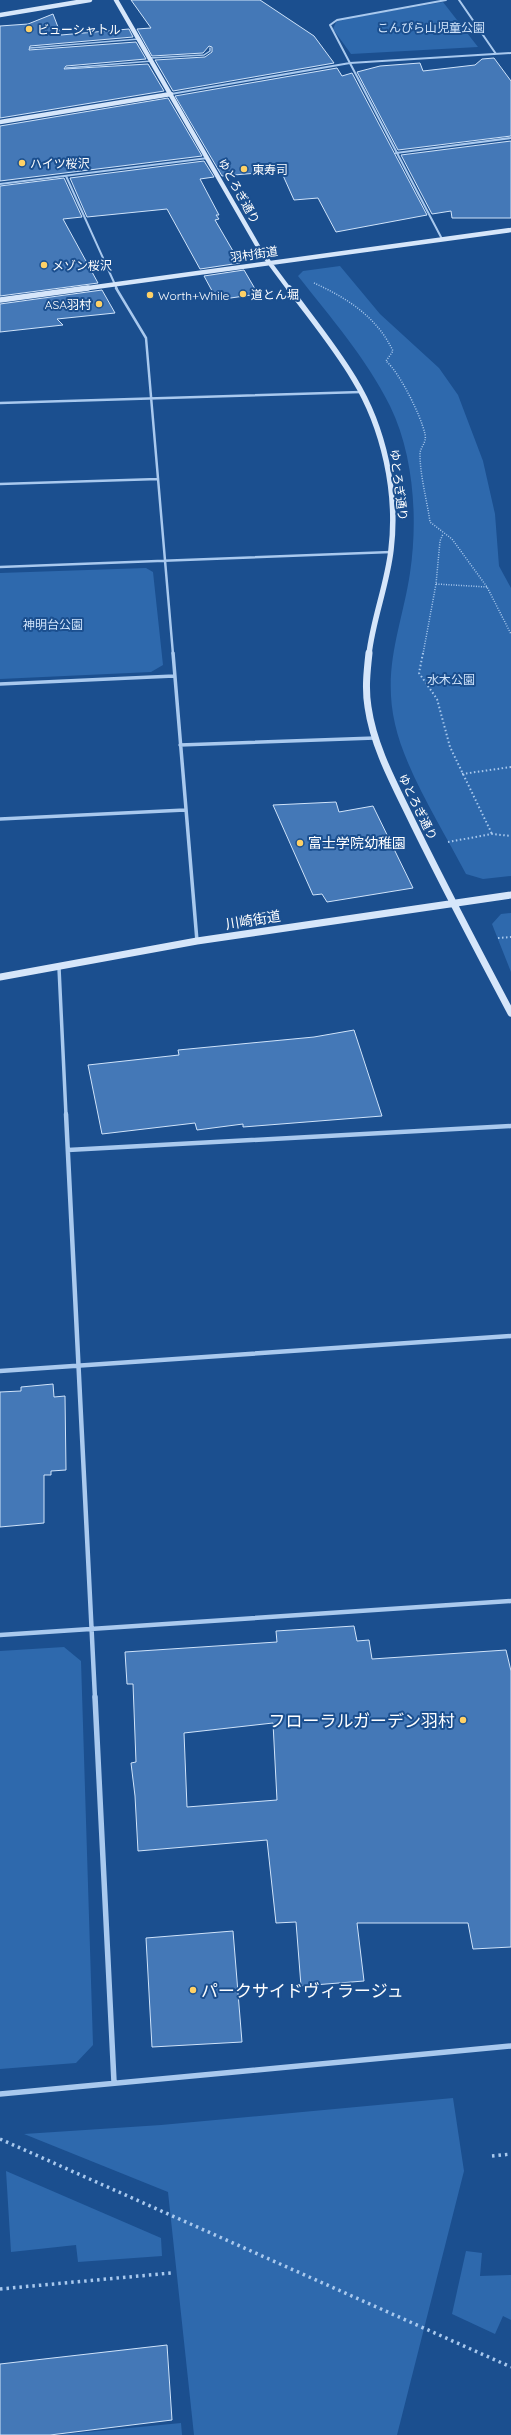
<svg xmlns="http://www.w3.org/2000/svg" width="511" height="2435" viewBox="0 0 511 2435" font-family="Quicksand,'Noto Sans JP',sans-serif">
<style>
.green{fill:#2e69ad}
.building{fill:#4478b7;stroke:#cfe3fa;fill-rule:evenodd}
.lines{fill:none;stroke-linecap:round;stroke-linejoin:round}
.path-far2{stroke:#a9c9ee;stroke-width:1.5;stroke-dasharray:1 1.5;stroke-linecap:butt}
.path-far1{stroke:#a9c9ee;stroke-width:2;stroke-dasharray:1.5 2.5;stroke-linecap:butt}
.path{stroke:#a9c9ee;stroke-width:3.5;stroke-dasharray:2.5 4;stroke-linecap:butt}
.lane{stroke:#a9c9ee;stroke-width:1.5}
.street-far4{stroke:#a9c9ee;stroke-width:2}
.street-far3{stroke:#a9c9ee;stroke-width:2.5}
.street-far2{stroke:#a9c9ee;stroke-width:3.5}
.street-far1{stroke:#a9c9ee;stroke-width:4.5}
.street{stroke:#a9c9ee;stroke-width:5.5}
.secondary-far2{stroke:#d6e6fa;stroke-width:4.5}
.secondary-far1{stroke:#d6e6fa;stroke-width:5.5}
.secondary{stroke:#d6e6fa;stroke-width:7}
.poi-dot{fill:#ffd166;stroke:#1b4f8f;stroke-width:1.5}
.labels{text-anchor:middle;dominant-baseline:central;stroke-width:4;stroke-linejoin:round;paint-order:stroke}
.far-park-label{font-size:12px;fill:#cfe3fa;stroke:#1b4f8f}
.far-poi-label{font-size:12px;fill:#fff;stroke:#1b4f8f;text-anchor:start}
.far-street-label{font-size:12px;fill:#fff;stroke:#1b4f8f}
.poi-label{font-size:14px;fill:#fff;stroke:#1b4f8f;text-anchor:start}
.street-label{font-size:14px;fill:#fff;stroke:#1b4f8f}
.near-poi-label{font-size:17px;fill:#fff;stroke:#1b4f8f;text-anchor:end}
</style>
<rect width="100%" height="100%" fill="#1b4f8f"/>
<path class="green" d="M 443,2 L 478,47 L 351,54 L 333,29 L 337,20 Z
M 340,266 L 380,314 L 439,368 L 458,395 L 483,461 L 495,514 L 499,566 L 511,588 L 511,876 L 483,879 L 466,874 C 443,830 405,770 395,724 C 382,667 402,626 410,573 C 418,520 414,455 390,406 C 366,358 331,318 298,276 L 303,271 Z
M 146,568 L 153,572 L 163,665 L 151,672 L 0,679 L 0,573 Z
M 511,913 L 511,972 L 492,924 L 501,914 Z
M 64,1647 L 81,1661 L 93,2045 L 76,2063 L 0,2069 L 0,1651 Z
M 453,2098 L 464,2171 L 397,2435 L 194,2435 L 168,2192 L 24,2134 L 161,2125 Z
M 6,2171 L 161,2238 L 162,2256 L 78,2262 L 76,2245 L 11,2252 Z
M 466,2251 L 482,2253 L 480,2276 L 511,2275 L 511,2320 L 503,2316 L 495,2334 L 452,2314 Z
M 181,2423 L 182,2435 L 57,2435 Z"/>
<path class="building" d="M 131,0 L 260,0 L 314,36 L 334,63 L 173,91 L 155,60 L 205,57 L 212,52 L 212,47 L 209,46 L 203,53 L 152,56 L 137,29 L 151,28 Z
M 53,14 L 61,35 L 129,29 L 133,37 L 30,46 L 29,50 L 136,42 L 146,59 L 66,66 L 64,69 L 148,64 L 164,91 L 0,118 L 0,26 L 28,24 Z
M 494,58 L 511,81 L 511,136 L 398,150 L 357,72 L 380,66 L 420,63 L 423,71 L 475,65 L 482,59 Z
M 337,68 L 342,76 L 352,73 L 427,215 L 336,232 L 318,198 L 294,200 L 281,171 L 222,176 L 175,96 Z
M 168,98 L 202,156 L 0,181 L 0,126 Z
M 511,141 L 511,218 L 452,218 L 451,211 L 432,214 L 401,155 Z
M 204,161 L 214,177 L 200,179 L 219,215 L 216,215 L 219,219 L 215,220 L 240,263 L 200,269 L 167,209 L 87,217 L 70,178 Z
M 64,178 L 82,217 L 63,219 L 98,283 L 0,296 L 0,186 Z
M 244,270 L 258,294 L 217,300 L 204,276 Z
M 102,290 L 115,313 L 57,319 L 63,325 L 0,332 L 0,304 Z
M 336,802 L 339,812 L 373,806 L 413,888 L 327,902 L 322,894 L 313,895 L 273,805 Z
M 354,1030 L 382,1116 L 243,1127 L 243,1124 L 197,1130 L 195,1123 L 102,1134 L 88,1065 L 179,1055 L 178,1050 L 314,1037 Z
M 53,1384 L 54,1397 L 65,1396 L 66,1470 L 51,1471 L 51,1475 L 44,1475 L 44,1523 L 0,1527 L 0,1392 L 21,1391 L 21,1387 Z
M 354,1626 L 357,1641 L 369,1640 L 372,1659 L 506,1650 L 511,1671 L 511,1947 L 473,1949 L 468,1923 L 357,1923 L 364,1981 L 301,1986 L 296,1922 L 276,1923 L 267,1840 L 138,1851 L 135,1796 L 131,1763 L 136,1762 L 133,1684 L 127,1684 L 125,1652 L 277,1642 L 276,1631 ZM 273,1723 L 277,1800 L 187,1807 L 184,1733 Z
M 233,1931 L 242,2042 L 152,2047 L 146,1938 Z
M 167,2345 L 172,2420 L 50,2435 L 0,2435 L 0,2364 Z"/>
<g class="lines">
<path class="path-far2" d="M 314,283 C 347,298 377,317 393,351 L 386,361 C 400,373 421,416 425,434 C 427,443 420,447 420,454 C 420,476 427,500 430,522 L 452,539 L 487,587 L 511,634
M 436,584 L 487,587
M 423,654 L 436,584 L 440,541 L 443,534"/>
<path class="path-far1" d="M 423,653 L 419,673 L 437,699 L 450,747 L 492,834
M 462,774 L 511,767
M 448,842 L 492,834 L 511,836
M 498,938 L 511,937"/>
<path class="path" d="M 0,2139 L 511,2367
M 492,2156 L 511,2154
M 0,2289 L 171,2273"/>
<path class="lane" d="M 30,48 L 139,39
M 150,58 L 204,55 L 210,51 L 210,48
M 66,68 L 152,61"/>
<path class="street-far4" d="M 459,0 L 496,54
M 171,94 L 350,63 L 511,53
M 396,153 L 511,138
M 66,176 L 117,289
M 0,184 L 208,158
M 442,239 L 330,25 L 337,20 L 446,0"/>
<path class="street-far3" d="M 116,288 L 146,338 L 173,654
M 0,403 L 361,392
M 0,484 L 158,479
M 0,567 L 391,552"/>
<path class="street-far2" d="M 173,653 L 197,941
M 0,684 L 174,676
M 180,745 L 375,738
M 0,819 L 185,810
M 59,968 L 66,1115"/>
<path class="street-far1" d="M 66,1114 L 95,1698
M 68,1150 L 511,1126
M 0,1371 L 511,1336
M 0,1635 L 511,1601"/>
<path class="street" d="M 95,1697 L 114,2082
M 0,2094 L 511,2046"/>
<path class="secondary-far2" d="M 116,0 L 260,250 L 289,289
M 0,15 L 90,0
M 0,122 L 171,94
M 81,289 L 511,230"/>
<path class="secondary-far1" d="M 289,288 C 311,318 335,347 354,379 C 384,428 398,493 391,550 C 387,585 373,619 369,654
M 0,300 L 88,288"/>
<path class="secondary" d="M 369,653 C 367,671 365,689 368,707 C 374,749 396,787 414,825 C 445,888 478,951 511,1013
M 0,977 L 197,941 L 511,895"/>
</g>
<g class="poi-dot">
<circle cx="29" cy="29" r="4"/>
<circle cx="22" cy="163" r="4"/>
<circle cx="244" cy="169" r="4"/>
<circle cx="44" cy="265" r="4"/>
<circle cx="243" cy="294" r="4"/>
<circle cx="150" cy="295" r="4"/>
<circle cx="99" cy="304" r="4"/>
<circle cx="300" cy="843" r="4"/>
<circle cx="463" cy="1720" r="4"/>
<circle cx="193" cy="1990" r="4"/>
</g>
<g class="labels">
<g class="far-park-label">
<text x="431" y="27">こんぴら山児童公園</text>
<text x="53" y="624">神明台公園</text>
<text x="451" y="679">水木公園</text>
</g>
<g class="far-poi-label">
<text x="37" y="29">ビューシャトル</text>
<text x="30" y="163">ハイツ桜沢</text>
<text x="252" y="169">東寿司</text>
<text x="52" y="265">メゾン桜沢</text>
<text x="251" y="294">道とん堀</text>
<text x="158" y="295">Worth+While</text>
<text x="91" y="304" text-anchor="end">ASA羽村</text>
</g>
<g class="far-street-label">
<text transform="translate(239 191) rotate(61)">ゆとろぎ通り</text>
<text transform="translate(254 254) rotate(-8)">羽村街道</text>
<text transform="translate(399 485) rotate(83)">ゆとろぎ通り</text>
<text transform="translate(418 807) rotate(64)">ゆとろぎ通り</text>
</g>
<g class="poi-label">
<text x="308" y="843">富士学院幼稚園</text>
</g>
<g class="street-label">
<text transform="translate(253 920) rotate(-9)">川崎街道</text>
</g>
<g class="near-poi-label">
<text x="455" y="1720">フローラルガーデン羽村</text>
<text x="201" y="1990" text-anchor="start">パークサイドヴィラージュ</text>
</g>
</g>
</svg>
